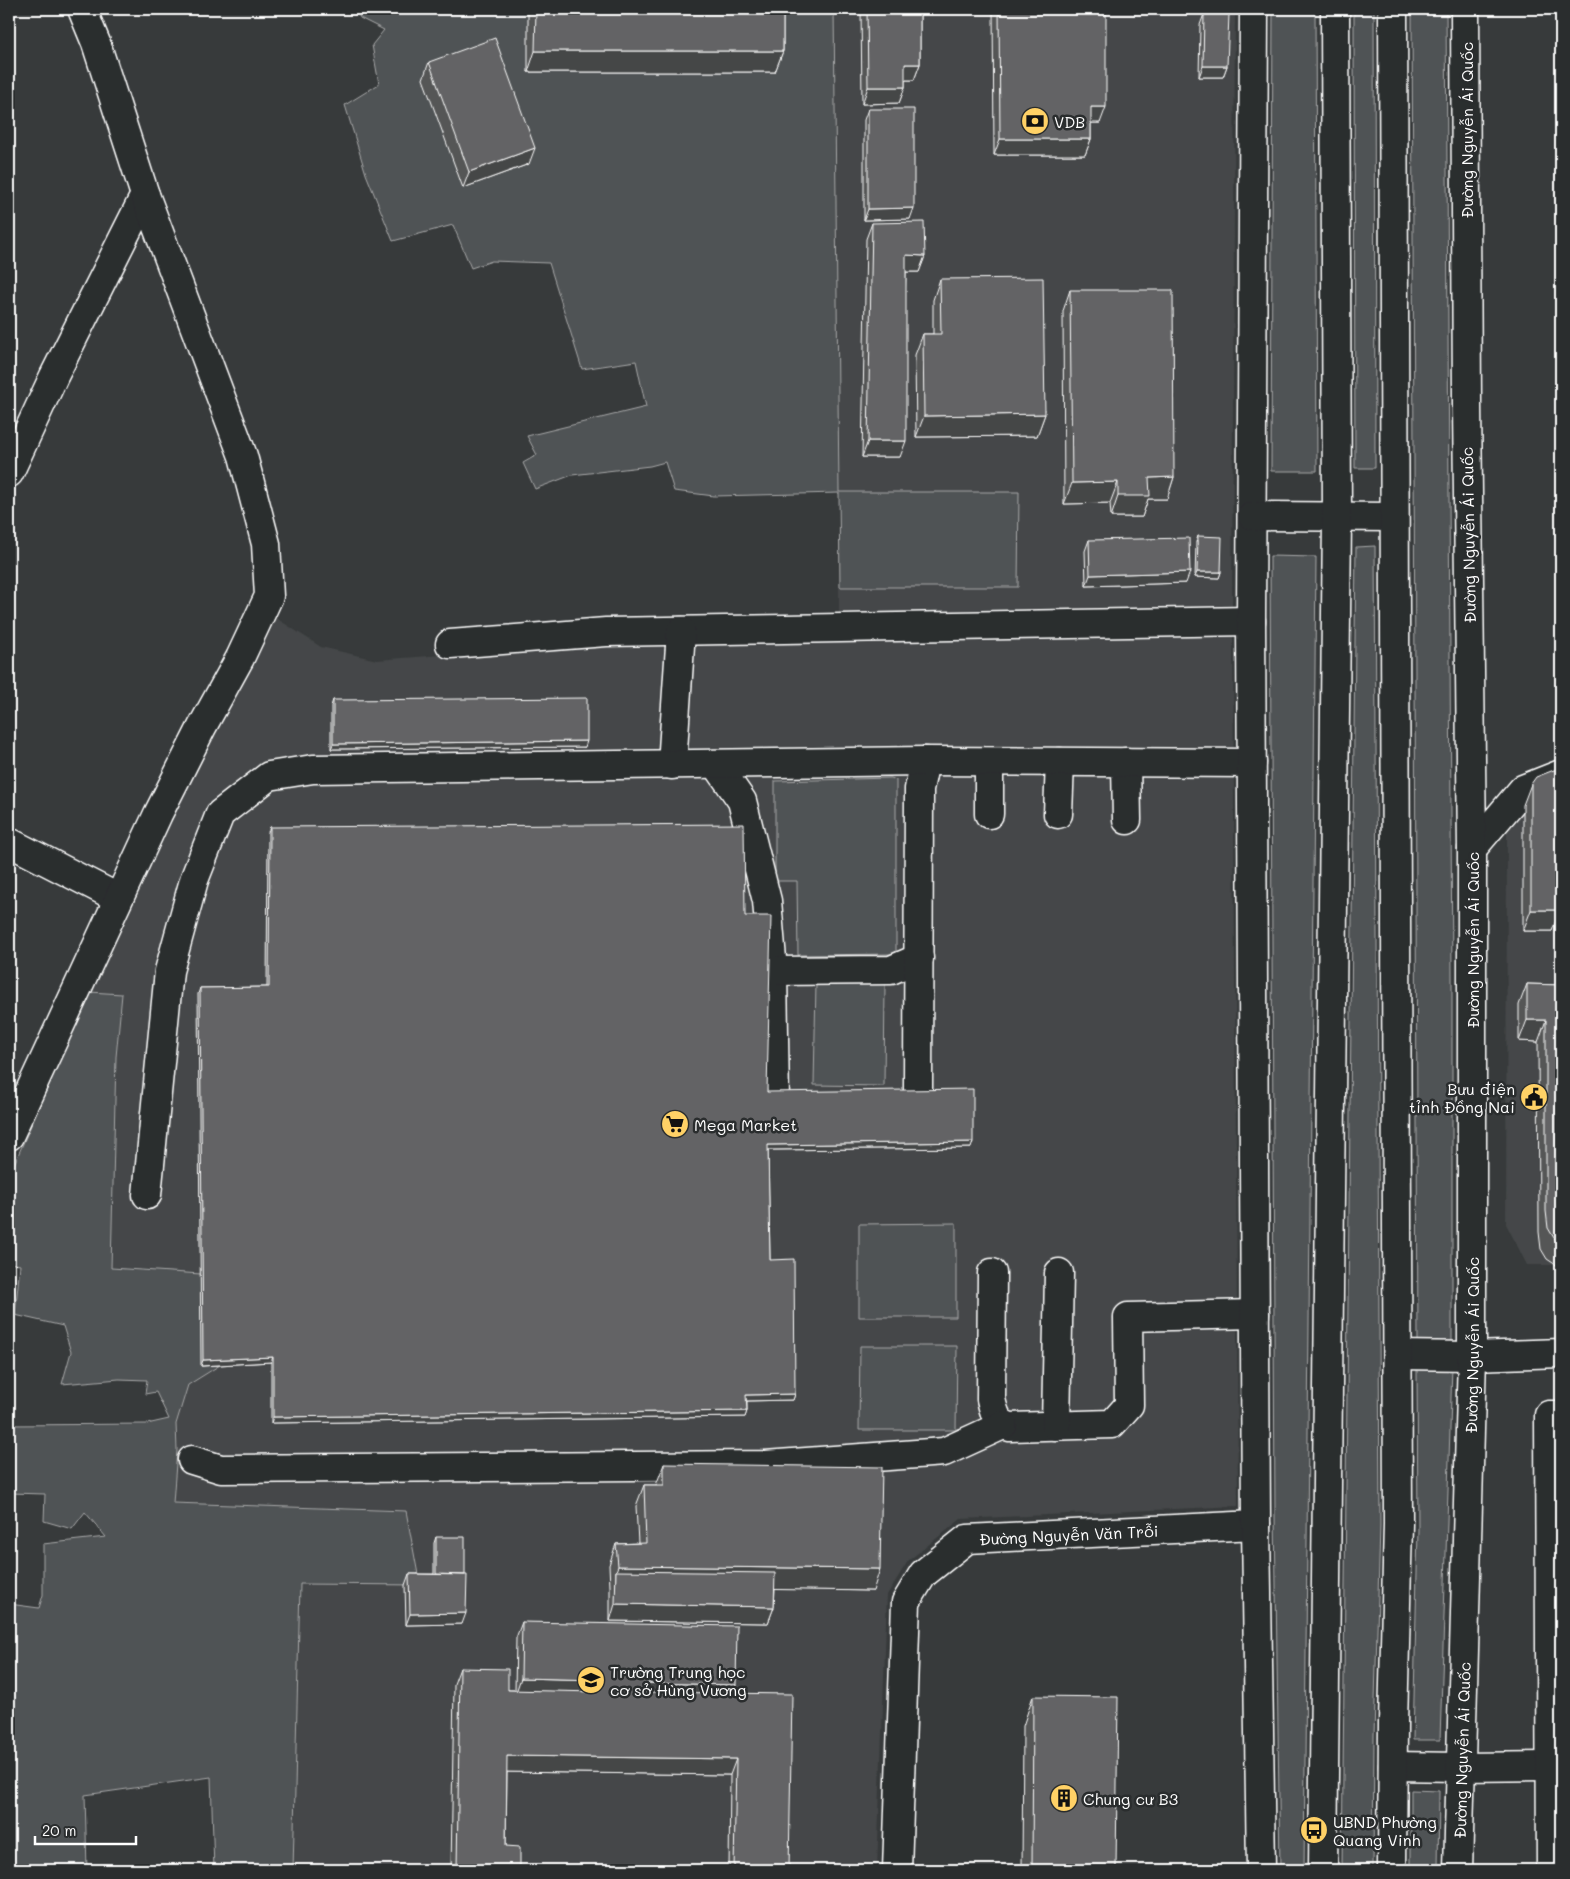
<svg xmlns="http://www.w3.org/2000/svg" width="1570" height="1879" viewBox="0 0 1570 1879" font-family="Mali,sans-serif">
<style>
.built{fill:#444748}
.green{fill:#505354;stroke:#a8a9aa}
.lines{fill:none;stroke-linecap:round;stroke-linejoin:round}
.minor-casing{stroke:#fff;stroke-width:31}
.major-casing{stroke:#fff;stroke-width:31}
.minor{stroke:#2a2d2e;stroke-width:28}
.major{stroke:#2a2d2e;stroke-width:28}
.wall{fill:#555657;stroke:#fff}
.shaded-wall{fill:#454647;stroke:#fff}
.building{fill:#636465;stroke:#fff}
.labels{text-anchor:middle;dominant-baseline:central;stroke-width:5;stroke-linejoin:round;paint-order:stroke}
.poi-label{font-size:16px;fill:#fff;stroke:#2a2d2e;text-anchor:start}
.street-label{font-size:16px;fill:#fff;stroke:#2a2d2e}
</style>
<rect width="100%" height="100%" fill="#373a3b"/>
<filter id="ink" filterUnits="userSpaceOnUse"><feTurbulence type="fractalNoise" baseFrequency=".02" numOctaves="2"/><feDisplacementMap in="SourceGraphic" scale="10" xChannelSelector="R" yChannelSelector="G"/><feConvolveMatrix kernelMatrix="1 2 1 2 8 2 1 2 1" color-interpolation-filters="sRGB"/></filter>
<g filter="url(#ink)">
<path class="built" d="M 834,9 L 1235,9 L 1232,609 L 839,613 L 839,493 Z
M 273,616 L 321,647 L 377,660 L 599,643 L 1233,632 L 1238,1506 L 961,1519 L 908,1561 L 887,1595 L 877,1870 L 293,1870 L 300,1584 L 420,1585 L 406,1511 L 173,1503 L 177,1450 L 176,1424 L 188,1385 L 219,1365 L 201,1366 L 201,1275 L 111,1268 L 116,1057 L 122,995 L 89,992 L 169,817 Z
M 1561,792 L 1561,1265 L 1527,1265 L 1506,1224 L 1507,831 L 1523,805 Z"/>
<path class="green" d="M 356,9 L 834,9 L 839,492 L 1019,492 L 1018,587 L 840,587 L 839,493 L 714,496 L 674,491 L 665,462 L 650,466 L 572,475 L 535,489 L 523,463 L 537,455 L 527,436 L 646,407 L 636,361 L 582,369 L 549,263 L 492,261 L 471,268 L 453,225 L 393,241 L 366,174 L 345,105 L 379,84 L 372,45 L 384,30 L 360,18 Z
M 1273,9 L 1315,9 L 1317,471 L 1271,471 Z
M 1354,9 L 1374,9 L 1375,468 L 1355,468 Z
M 1412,9 L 1446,9 L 1452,979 L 1452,1344 L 1418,1343 Z
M 1375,546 L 1380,1526 L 1374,1735 L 1373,1870 L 1342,1870 L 1356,547 Z
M 1270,556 L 1316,557 L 1304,1870 L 1280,1870 L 1275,1513 Z
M 891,778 L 896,780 L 896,954 L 798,955 L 797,881 L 775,881 L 775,781 Z
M 816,983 L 885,984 L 884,1086 L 814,1085 Z
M 89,992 L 122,994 L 116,1057 L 111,1268 L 201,1274 L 202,1366 L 220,1365 L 188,1385 L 176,1424 L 177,1450 L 173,1503 L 406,1511 L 420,1585 L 300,1584 L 293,1870 L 214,1870 L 211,1777 L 85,1795 L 87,1870 L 9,1870 L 9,1829 L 14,1782 L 9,1782 L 9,1604 L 39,1608 L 43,1595 L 43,1544 L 106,1537 L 85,1512 L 72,1529 L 44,1521 L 45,1494 L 9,1493 L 9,1425 L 147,1424 L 169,1419 L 156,1392 L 145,1394 L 147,1380 L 119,1379 L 62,1384 L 71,1352 L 63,1326 L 15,1315 L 20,1265 L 9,1263 L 9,1176 Z
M 956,1223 L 956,1317 L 859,1317 L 859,1224 Z
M 860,1346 L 957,1346 L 956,1430 L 859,1430 Z
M 1452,1366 L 1440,1740 L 1413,1740 L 1418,1530 L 1417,1367 Z
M 1411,1790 L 1439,1791 L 1438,1870 L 1411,1870 Z"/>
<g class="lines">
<g class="minor-casing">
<g id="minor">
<path d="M 9,473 L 54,376 L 145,195"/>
<path d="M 450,644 L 606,632 L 1251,621"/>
<path d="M 1126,762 L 1127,820"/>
<path d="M 672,765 L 681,631"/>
<path d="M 717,765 L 742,801 L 767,901 L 773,971 L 775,1102"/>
<path d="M 989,814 L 989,762"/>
<path d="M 1058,814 L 1060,762"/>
<path d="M 9,842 L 118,898"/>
<path d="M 1472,849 L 1523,789 L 1561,774"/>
<path d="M 773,971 L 891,970 L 919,958"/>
<path d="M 918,1091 L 919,789 L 925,761"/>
<path d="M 9,1136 L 158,814 L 202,727 L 240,658 L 269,596 L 266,544 L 243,456 L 145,195 L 96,43 L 82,9"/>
<path d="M 147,1195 L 169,971 L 194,880 L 220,814 L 269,776 L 313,769 L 925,761 L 1252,763"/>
<path d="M 992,1273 L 991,1399 C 994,1412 996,1423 1010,1427 L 1112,1424 L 1129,1405 L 1128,1317 L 1255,1314"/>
<path d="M 1472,1356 L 1561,1353"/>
<path d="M 1056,1426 L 1059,1273"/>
<path d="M 192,1460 L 221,1469 L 765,1465 L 944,1452 L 1003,1425"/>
<path d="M 1460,1767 L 1550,1766"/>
<path id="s1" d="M 897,1870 L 906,1602 L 923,1574 L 967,1539 L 1256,1525"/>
<path d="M 1551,1870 L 1549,1415 L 1561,1415"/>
</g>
</g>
<g class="major-casing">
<g id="major">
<path d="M 1254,9 L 1251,621 L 1256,1525 L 1261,1870"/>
<path d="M 1252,516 L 1394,517"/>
<path d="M 1398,1355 L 1472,1356"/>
<path d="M 1393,1766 L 1460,1767"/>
<path d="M 1323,1870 L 1337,517 L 1335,9"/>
<path d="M 1392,1870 L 1393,1724 L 1398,1524 L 1393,9"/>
<path id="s2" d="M 1458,1870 L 1472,1356 L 1472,849 L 1467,405 L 1465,9"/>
</g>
</g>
<use href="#minor" class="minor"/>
<use href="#major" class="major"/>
</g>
<path class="wall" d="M 528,9 L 783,9 L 783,51 L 775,72 L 528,72 Z
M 861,9 L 920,9 L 920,64 L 914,80 L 905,80 L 905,87 L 899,103 L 862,104 Z
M 993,9 L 1106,9 L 1100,123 L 1091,123 L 1091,139 L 1085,155 L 994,155 Z
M 1204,14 L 1227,66 L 1223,77 L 1199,77 L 1200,25 Z
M 429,62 L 529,164 L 463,188 L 423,79 Z
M 868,109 L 910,219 L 864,220 L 864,120 Z
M 872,223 L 925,256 L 919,272 L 906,272 L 900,457 L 862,457 L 866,239 Z
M 940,279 L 1045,414 L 1037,436 L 916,437 L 915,355 L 923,334 L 933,334 L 933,300 Z
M 1070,290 L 1174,477 L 1167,499 L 1148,499 L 1142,517 L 1111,517 L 1110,503 L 1064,504 L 1063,311 Z
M 1198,536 L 1221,572 L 1219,578 L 1195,577 L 1196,542 Z
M 1089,540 L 1186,583 L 1086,586 L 1085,551 Z
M 333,700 L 585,747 L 331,749 L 331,706 Z
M 1561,770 L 1561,830 L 1560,830 L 1552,931 L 1523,931 L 1523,805 L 1531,784 Z
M 270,827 L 745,916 L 767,1092 L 971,1148 L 768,1150 L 770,1260 L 795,1394 L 793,1400 L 747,1401 L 747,1411 L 745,1417 L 271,1423 L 271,1362 L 201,1366 L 198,994 L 200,988 L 267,987 L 268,832 Z
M 1527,984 L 1561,985 L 1561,1265 L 1556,1265 L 1547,1259 L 1541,1249 L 1539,1232 L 1538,1042 L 1519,1041 L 1519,1005 Z
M 664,1464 L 873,1591 L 775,1589 L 774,1607 L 768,1623 L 610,1621 L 610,1587 L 609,1565 L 616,1544 L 638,1543 L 636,1506 L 644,1485 L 656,1485 Z
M 436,1537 L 462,1624 L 406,1625 L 405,1585 L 409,1574 L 434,1574 L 434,1543 Z
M 522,1622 L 736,1685 L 733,1693 L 789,1870 L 729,1870 L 730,1775 L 507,1772 L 506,1846 L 520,1870 L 451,1870 L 454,1684 L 460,1668 L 508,1690 L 515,1690 L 516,1638 Z
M 1033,1696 L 1116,1870 L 1022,1870 L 1023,1726 Z"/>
<path class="shaded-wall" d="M 535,51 L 783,51 L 775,72 L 528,72 Z
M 905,64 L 920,64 L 914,80 L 899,80 Z
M 1203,66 L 1227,66 L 1223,77 L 1199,77 Z
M 868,87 L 905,87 L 899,103 L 862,104 Z
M 1091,107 L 1106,107 L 1100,123 L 1085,123 Z
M 1000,139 L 1091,139 L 1085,155 L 994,155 Z
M 535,148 L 529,164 L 463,188 L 469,172 Z
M 914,208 L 910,219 L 864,220 L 868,209 Z
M 906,255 L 925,256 L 919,272 L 900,272 Z
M 1045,414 L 1037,436 L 916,437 L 924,416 Z
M 868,441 L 906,441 L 900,457 L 862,457 Z
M 1174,477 L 1167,499 L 1148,499 L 1142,517 L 1111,517 L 1118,496 L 1149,478 Z
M 1118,482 L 1110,503 L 1064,504 L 1072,483 Z
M 1190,572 L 1186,583 L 1086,586 L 1090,575 Z
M 1197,572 L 1221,572 L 1219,578 L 1195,577 Z
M 587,741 L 585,747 L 331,749 L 333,744 Z
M 1560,809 L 1561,809 L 1561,830 L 1552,830 Z
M 1531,910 L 1560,910 L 1552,931 L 1523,931 Z
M 1527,1020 L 1546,1020 L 1538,1042 L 1519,1041 Z
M 973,1142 L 971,1148 L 766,1150 L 768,1145 Z
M 1561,1249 L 1561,1265 L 1556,1265 Z
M 273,1357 L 271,1362 L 201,1366 L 203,1360 Z
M 795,1394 L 793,1400 L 744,1401 L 746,1395 Z
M 747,1411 L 745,1417 L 271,1423 L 273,1417 Z
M 618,1566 L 880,1569 L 873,1591 L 616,1587 L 616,1571 Z
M 615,1604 L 774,1607 L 768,1623 L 610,1621 Z
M 466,1613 L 462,1624 L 406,1625 L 410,1614 Z
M 521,1678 L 598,1680 L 592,1696 L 515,1695 Z
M 645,1683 L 736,1685 L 730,1701 L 639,1699 Z
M 507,1756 L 736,1759 L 730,1775 L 501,1772 Z"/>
<path class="building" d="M 536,9 L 783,9 L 783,51 L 535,51 Z
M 867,9 L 920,9 L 920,64 L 905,64 L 905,87 L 868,87 Z
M 999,9 L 1106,9 L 1106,107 L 1091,107 L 1091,139 L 1000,139 Z
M 1204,14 L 1229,14 L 1227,66 L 1203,66 Z
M 495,38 L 535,148 L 469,172 L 429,62 Z
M 868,109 L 914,109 L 914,208 L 868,209 Z
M 924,222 L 925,256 L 906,255 L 906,441 L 868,441 L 872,223 Z
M 1043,278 L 1045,414 L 924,416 L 923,334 L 941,334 L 940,279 Z
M 1070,290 L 1173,290 L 1174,477 L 1149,478 L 1150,496 L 1118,496 L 1118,482 L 1072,483 Z
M 1198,536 L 1222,537 L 1221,572 L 1197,572 Z
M 1189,538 L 1190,572 L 1090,575 L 1089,540 Z
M 587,698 L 587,741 L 333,744 L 333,700 Z
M 1554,770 L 1561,770 L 1561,809 L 1560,809 L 1560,910 L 1531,910 L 1531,784 L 1536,777 Z
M 744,824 L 745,916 L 771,916 L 767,1092 L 973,1089 L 973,1142 L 768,1145 L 770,1260 L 794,1259 L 795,1394 L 746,1395 L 747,1411 L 273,1417 L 273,1357 L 203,1360 L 200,988 L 269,987 L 270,827 Z
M 1527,984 L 1561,985 L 1561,1242 L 1554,1238 L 1548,1228 L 1546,1211 L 1546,1020 L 1527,1020 Z
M 664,1464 L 882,1467 L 880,1569 L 618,1566 L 616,1544 L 646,1543 L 644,1485 L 664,1485 Z
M 436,1537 L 465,1537 L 465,1575 L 436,1574 Z
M 616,1571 L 775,1573 L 774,1607 L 615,1604 Z
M 409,1574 L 467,1575 L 466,1613 L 410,1614 Z
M 522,1622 L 737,1626 L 736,1685 L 645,1683 L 645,1692 L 792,1694 L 789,1870 L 734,1870 L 736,1759 L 507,1756 L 506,1846 L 520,1847 L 520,1870 L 457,1870 L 460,1668 L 508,1669 L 508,1690 L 597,1692 L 598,1680 L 521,1678 Z
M 1033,1696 L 1118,1697 L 1116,1870 L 1032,1870 Z"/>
</g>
<defs>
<g id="bank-disc" transform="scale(1.4375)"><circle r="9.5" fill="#ffd166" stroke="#2a2d2e"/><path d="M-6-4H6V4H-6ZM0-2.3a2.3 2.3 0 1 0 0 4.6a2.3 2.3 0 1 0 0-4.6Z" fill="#111"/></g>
<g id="civic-disc" transform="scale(1.4375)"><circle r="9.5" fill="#ffd166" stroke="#2a2d2e"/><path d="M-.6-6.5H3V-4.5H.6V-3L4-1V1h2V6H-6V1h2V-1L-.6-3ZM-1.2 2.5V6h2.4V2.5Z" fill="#111"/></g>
<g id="supermarket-disc" transform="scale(1.4375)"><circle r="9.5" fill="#ffd166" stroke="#2a2d2e"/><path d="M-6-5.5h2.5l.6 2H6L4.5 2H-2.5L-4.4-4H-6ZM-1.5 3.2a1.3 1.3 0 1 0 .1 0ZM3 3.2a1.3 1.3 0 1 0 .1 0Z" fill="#111"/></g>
<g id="school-disc" transform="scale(1.4375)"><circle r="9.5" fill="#ffd166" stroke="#2a2d2e"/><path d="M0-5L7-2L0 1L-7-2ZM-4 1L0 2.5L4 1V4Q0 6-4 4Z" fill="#111"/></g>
<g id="building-disc" transform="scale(1.4375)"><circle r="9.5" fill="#ffd166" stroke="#2a2d2e"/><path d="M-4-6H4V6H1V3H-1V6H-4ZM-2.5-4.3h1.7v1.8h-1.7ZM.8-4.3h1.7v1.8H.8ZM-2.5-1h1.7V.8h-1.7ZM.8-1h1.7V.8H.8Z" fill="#111"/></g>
<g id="bus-disc" transform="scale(1.4375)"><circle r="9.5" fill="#ffd166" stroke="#2a2d2e"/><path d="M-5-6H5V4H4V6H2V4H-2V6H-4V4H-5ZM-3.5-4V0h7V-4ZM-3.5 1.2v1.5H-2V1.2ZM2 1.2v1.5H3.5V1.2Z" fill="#111"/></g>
</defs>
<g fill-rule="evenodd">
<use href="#bank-disc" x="1035" y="121"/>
<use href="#civic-disc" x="1534" y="1097"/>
<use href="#supermarket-disc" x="675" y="1124"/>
<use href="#school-disc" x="591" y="1680"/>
<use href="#building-disc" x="1064" y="1798"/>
<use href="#bus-disc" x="1314" y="1830"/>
</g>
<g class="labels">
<g class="poi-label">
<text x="1054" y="121">VDB</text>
<text x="1515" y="1088" text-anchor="end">Bưu điện<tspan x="1515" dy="18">tỉnh Đồng Nai</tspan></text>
<text x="694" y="1124">Mega Market</text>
<text x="610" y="1671">Trường Trung học<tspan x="610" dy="18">cơ sở Hùng Vương</tspan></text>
<text x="1083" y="1798">Chung cư B3</text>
<text x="1333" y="1821">UBND Phường<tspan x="1333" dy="18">Quang Vinh</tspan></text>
</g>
<g class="street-label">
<text transform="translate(1466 130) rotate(-90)">Đường Nguyễn Ái Quốc</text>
<text transform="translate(1468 535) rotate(-91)">Đường Nguyễn Ái Quốc</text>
<text transform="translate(1472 940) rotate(-90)">Đường Nguyễn Ái Quốc</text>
<text stroke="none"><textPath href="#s2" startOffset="525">Đường Nguyễn Ái Quốc</textPath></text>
<text stroke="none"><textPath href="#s1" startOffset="459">Đường Nguyễn Văn Trỗi</textPath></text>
<text stroke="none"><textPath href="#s2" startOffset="120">Đường Nguyễn Ái Quốc</textPath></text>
</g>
</g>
<rect width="1570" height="1879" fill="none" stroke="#2a2d2e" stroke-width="30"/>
<rect x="15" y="15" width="1540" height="1849" fill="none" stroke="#fff" stroke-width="2" filter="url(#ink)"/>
<path d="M35 1836v8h101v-8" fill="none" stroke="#ffffff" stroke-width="2.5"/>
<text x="42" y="1836" font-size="15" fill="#ffffff" stroke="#2a2d2e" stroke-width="4" paint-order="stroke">20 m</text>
</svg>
